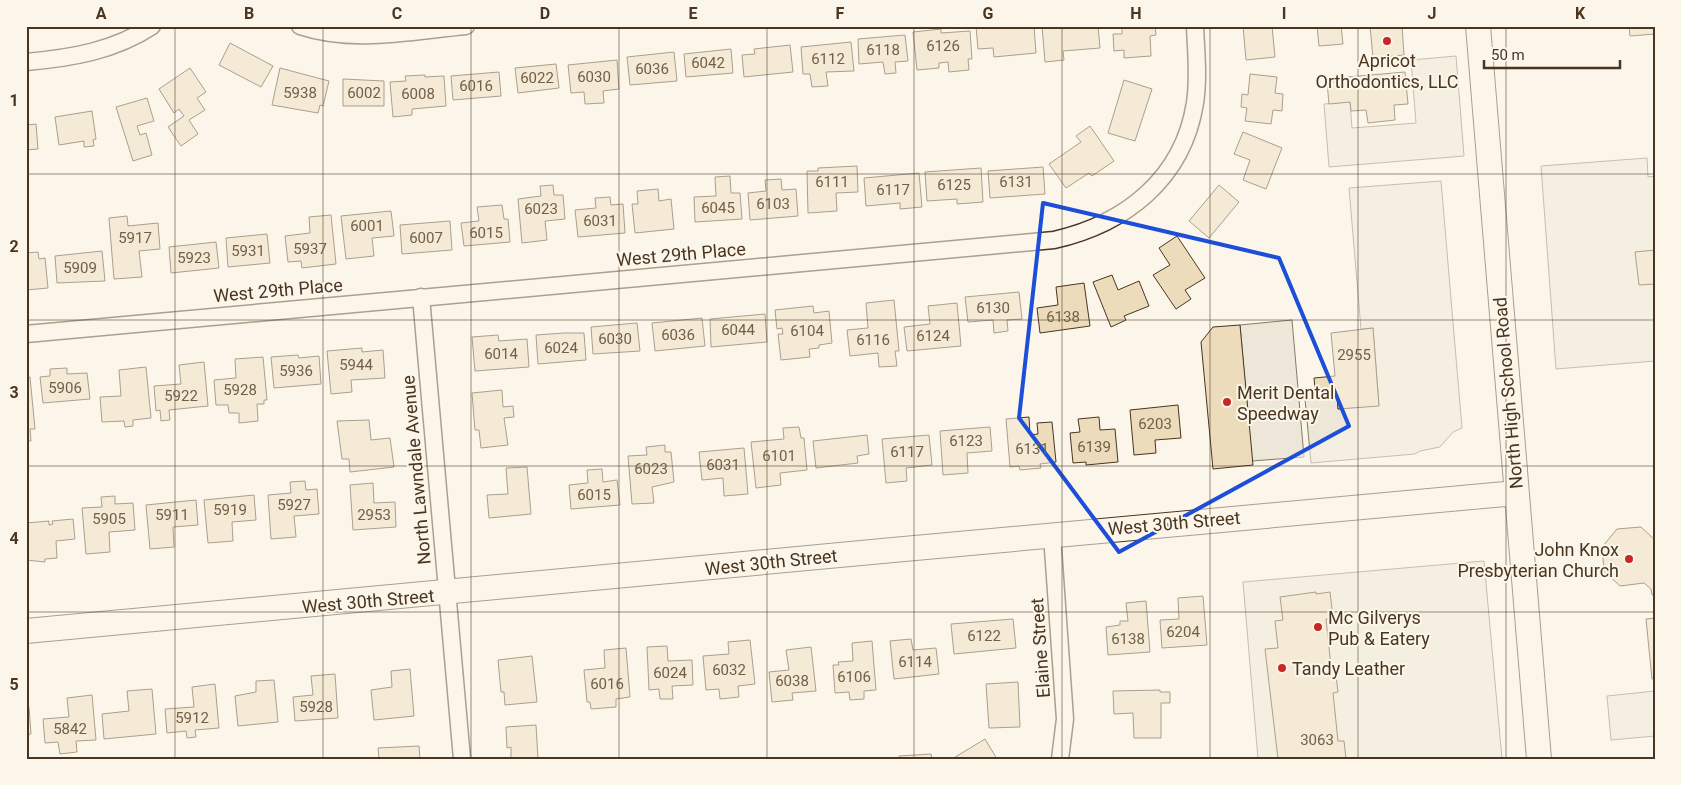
<svg xmlns="http://www.w3.org/2000/svg" width="1681" height="785" viewBox="0 0 1681 785" font-family="Roboto,sans-serif">
<style>
.parking{fill:#ede7d9;stroke:#887966}
.building{fill:#ecdcbc;stroke:#4a3520}
.lines{fill:none;stroke-linecap:round;stroke-linejoin:round}
.street-casing{stroke:#4a3520;stroke-width:19}
.secondary-casing{stroke:#4a3520;stroke-width:26}
.street{stroke:#fbf6e9;stroke-width:16}
.secondary{stroke:#fbf6e9;stroke-width:24}
.marked{fill:none;stroke:#1d4ed8;stroke-width:4;stroke-linejoin:round}
.grid{fill:none;stroke:#4a3520;stroke-width:1;stroke-opacity:0.55}
.poi-dot{fill:#c62828;stroke:#fbf6e9;stroke-width:2}
.labels{text-anchor:middle;dominant-baseline:central;stroke-width:4;stroke-linejoin:round;paint-order:stroke}
.number-label{font-size:15px;fill:#725f47}
.poi-label{font-size:18px;fill:#4a3520;stroke:#fbf6e9;text-anchor:start}
.street-label{font-size:18px;fill:#4a3520;stroke:#fbf6e9}
.neatline{fill:none;stroke:#4a3520;stroke-width:2}
.grid-label{font-size:16px;text-anchor:middle;font-weight:bold;fill:#4a3520}
</style>
<rect width="100%" height="100%" fill="#fbf6e9"/>
<path class="parking" d="M 1456,56 L 1464,156 L 1329,167 L 1324,104 L 1350,102 L 1352,128 L 1416,123 L 1411,60 Z
M 1647,158 L 1648,177 L 1655,176 L 1655,361 L 1556,369 L 1541,166 Z
M 1441,181 L 1462,428 L 1453,432 L 1440,447 L 1420,451 L 1415,454 L 1311,463 L 1305,399 L 1337,397 L 1338,409 L 1379,405 L 1373,328 L 1361,329 L 1349,188 Z
M 1292,320 L 1304,457 L 1252,461 L 1240,325 Z
M 1484,561 L 1502,759 L 1258,759 L 1243,582 Z
M 1655,691 L 1655,736 L 1611,740 L 1607,696 Z"/>
<path class="building" d="M 976,26 L 1034,26 L 1036,53 L 994,57 L 993,48 L 978,49 Z
M 1042,26 L 1098,26 L 1100,48 L 1063,51 L 1064,60 L 1045,62 Z
M 1122,26 L 1155,26 L 1156,35 L 1150,36 L 1151,56 L 1124,58 L 1124,50 L 1114,51 L 1113,34 L 1122,34 Z
M 1243,26 L 1272,26 L 1275,57 L 1246,60 Z
M 1317,26 L 1341,26 L 1343,44 L 1319,46 Z
M 1370,26 L 1402,26 L 1404,55 L 1373,58 Z
M 1629,26 L 1655,26 L 1655,34 L 1630,36 Z
M 941,29 L 941,33 L 970,31 L 972,59 L 968,59 L 969,70 L 949,72 L 948,62 L 939,63 L 939,68 L 917,70 L 913,32 Z
M 905,35 L 908,61 L 895,62 L 896,73 L 885,74 L 883,62 L 859,64 L 858,39 Z
M 851,42 L 854,71 L 826,72 L 828,86 L 812,87 L 810,74 L 803,74 L 801,47 Z
M 230,43 L 273,66 L 261,87 L 219,65 Z
M 790,45 L 793,72 L 744,77 L 742,55 L 755,54 L 754,49 Z
M 731,49 L 733,73 L 686,77 L 684,54 Z
M 674,52 L 677,81 L 630,85 L 627,57 Z
M 617,60 L 619,89 L 603,91 L 604,103 L 585,104 L 584,92 L 571,93 L 568,65 Z
M 556,64 L 559,88 L 518,93 L 515,68 Z
M 190,68 L 206,92 L 197,98 L 205,110 L 189,120 L 198,134 L 181,146 L 168,127 L 184,116 L 179,109 L 174,113 L 159,89 Z
M 280,68 L 329,81 L 323,106 L 320,105 L 318,113 L 272,105 Z
M 499,72 L 501,96 L 453,100 L 451,76 Z
M 1405,72 L 1408,104 L 1394,105 L 1395,120 L 1368,123 L 1366,110 L 1351,111 L 1350,102 L 1329,104 L 1327,82 L 1348,81 L 1347,77 Z
M 1250,74 L 1277,77 L 1275,93 L 1283,94 L 1282,111 L 1273,110 L 1271,124 L 1245,121 L 1247,108 L 1241,107 L 1242,94 L 1248,95 Z
M 425,75 L 425,77 L 444,76 L 446,106 L 412,109 L 412,115 L 393,117 L 390,82 L 406,81 L 405,76 Z
M 343,79 L 384,81 L 384,106 L 343,106 Z
M 1124,80 L 1152,89 L 1135,141 L 1108,133 Z
M 147,98 L 154,121 L 137,126 L 140,135 L 146,133 L 152,155 L 133,161 L 116,107 Z
M 92,111 L 96,139 L 93,140 L 94,146 L 84,147 L 84,141 L 59,145 L 55,117 Z
M 36,124 L 38,149 L 26,150 L 26,125 Z
M 1090,126 L 1114,161 L 1092,176 L 1089,173 L 1066,188 L 1049,164 L 1081,142 L 1076,136 Z
M 1243,132 L 1282,148 L 1266,189 L 1243,180 L 1250,160 L 1234,154 Z
M 857,166 L 858,192 L 836,193 L 837,211 L 808,213 L 807,171 L 818,171 L 818,168 Z
M 1043,167 L 1045,194 L 990,198 L 988,171 Z
M 981,168 L 983,202 L 957,204 L 957,199 L 927,201 L 925,172 Z
M 919,173 L 922,207 L 900,209 L 900,203 L 866,206 L 864,178 Z
M 730,176 L 731,193 L 740,193 L 742,219 L 695,222 L 694,197 L 716,196 L 715,177 Z
M 781,179 L 782,190 L 796,189 L 798,216 L 750,220 L 748,193 L 766,191 L 765,180 Z
M 553,185 L 554,195 L 563,195 L 565,219 L 545,221 L 547,240 L 522,243 L 518,199 L 541,196 L 540,186 Z
M 1219,185 L 1239,202 L 1209,238 L 1189,221 Z
M 658,189 L 659,201 L 671,199 L 674,229 L 635,233 L 632,204 L 638,204 L 637,191 Z
M 610,197 L 611,205 L 623,204 L 625,233 L 578,237 L 575,210 L 596,208 L 595,198 Z
M 502,205 L 504,219 L 508,219 L 510,242 L 464,246 L 461,223 L 479,221 L 477,207 Z
M 391,211 L 394,236 L 372,238 L 374,256 L 346,259 L 341,216 Z
M 331,215 L 336,264 L 302,268 L 301,261 L 288,262 L 285,236 L 310,233 L 309,217 Z
M 127,216 L 128,226 L 158,223 L 160,249 L 139,251 L 142,277 L 114,279 L 109,218 Z
M 450,221 L 452,250 L 402,254 L 400,225 Z
M 267,234 L 270,263 L 228,267 L 226,238 Z
M 1177,236 L 1205,278 L 1185,290 L 1191,299 L 1176,309 L 1153,275 L 1170,265 L 1159,248 Z
M 216,242 L 219,268 L 171,273 L 169,247 Z
M 1655,250 L 1655,284 L 1639,285 L 1635,252 Z
M 102,251 L 105,281 L 57,283 L 55,256 Z
M 38,252 L 39,259 L 45,258 L 48,288 L 26,290 L 26,253 Z
M 1112,275 L 1118,290 L 1139,281 L 1149,306 L 1124,316 L 1126,320 L 1111,327 L 1093,282 Z
M 1084,283 L 1090,326 L 1040,333 L 1037,308 L 1058,305 L 1056,287 Z
M 1019,292 L 1022,319 L 1007,320 L 1008,331 L 994,333 L 993,320 L 968,322 L 965,297 Z
M 894,300 L 899,351 L 895,351 L 897,366 L 879,367 L 878,353 L 850,356 L 847,330 L 868,328 L 866,303 Z
M 957,303 L 961,346 L 907,351 L 904,327 L 930,324 L 928,306 Z
M 813,306 L 814,313 L 829,311 L 832,343 L 819,345 L 819,348 L 809,349 L 810,357 L 781,360 L 778,334 L 783,334 L 782,328 L 777,329 L 775,310 Z
M 765,314 L 767,342 L 711,347 L 710,319 Z
M 702,318 L 705,346 L 655,351 L 652,323 Z
M 637,323 L 640,351 L 593,354 L 591,327 Z
M 1240,325 L 1253,465 L 1213,469 L 1201,342 L 1213,327 Z
M 1373,328 L 1379,406 L 1338,409 L 1337,397 L 1316,398 L 1314,378 L 1335,376 L 1331,333 Z
M 564,333 L 584,333 L 586,360 L 538,364 L 536,335 Z
M 498,335 L 499,341 L 527,339 L 529,367 L 475,371 L 472,337 Z
M 362,348 L 362,352 L 383,350 L 385,378 L 351,380 L 352,392 L 331,394 L 327,351 Z
M 298,355 L 299,358 L 319,356 L 321,384 L 274,388 L 271,357 Z
M 263,357 L 267,400 L 264,400 L 264,404 L 257,404 L 258,421 L 239,423 L 239,413 L 229,413 L 228,405 L 216,405 L 214,380 L 236,378 L 235,359 Z
M 204,362 L 208,406 L 169,410 L 170,420 L 161,421 L 160,410 L 156,411 L 154,386 L 181,384 L 179,365 Z
M 146,367 L 151,418 L 133,420 L 133,426 L 125,427 L 124,421 L 102,422 L 100,397 L 121,396 L 119,370 Z
M 67,368 L 67,374 L 87,373 L 90,399 L 43,403 L 40,377 L 50,376 L 50,369 Z
M 30,377 L 35,429 L 30,429 L 31,441 L 26,441 L 26,378 Z
M 502,390 L 503,407 L 513,406 L 514,417 L 504,418 L 508,445 L 481,448 L 479,430 L 475,430 L 472,393 Z
M 1178,405 L 1181,438 L 1155,440 L 1156,453 L 1134,455 L 1130,410 Z
M 1029,417 L 1030,435 L 1038,434 L 1037,423 L 1052,422 L 1056,462 L 1040,464 L 1041,468 L 1020,470 L 1019,466 L 1010,467 L 1006,419 Z
M 1099,417 L 1100,430 L 1115,429 L 1118,462 L 1086,465 L 1086,462 L 1073,463 L 1070,433 L 1080,432 L 1078,419 Z
M 369,420 L 371,440 L 390,438 L 394,467 L 350,472 L 349,459 L 342,459 L 337,421 Z
M 799,427 L 801,438 L 804,438 L 807,470 L 780,473 L 781,485 L 756,488 L 751,442 L 784,439 L 783,428 Z
M 990,427 L 992,451 L 967,453 L 968,473 L 943,475 L 940,431 Z
M 867,435 L 869,454 L 857,456 L 858,463 L 816,468 L 813,441 Z
M 929,435 L 932,465 L 906,468 L 907,481 L 886,483 L 882,439 Z
M 665,445 L 665,452 L 671,452 L 674,482 L 652,487 L 654,503 L 632,504 L 628,456 L 647,455 L 646,447 Z
M 744,448 L 748,494 L 724,496 L 723,478 L 702,480 L 699,452 Z
M 527,467 L 531,514 L 489,518 L 487,495 L 508,494 L 506,468 Z
M 602,469 L 603,482 L 617,480 L 620,505 L 571,509 L 569,485 L 588,483 L 587,470 Z
M 305,481 L 306,490 L 317,489 L 319,514 L 294,516 L 296,537 L 271,539 L 268,495 L 291,493 L 290,482 Z
M 373,483 L 374,503 L 395,502 L 396,527 L 353,530 L 350,485 Z
M 254,495 L 256,520 L 232,522 L 233,541 L 208,543 L 204,500 Z
M 115,496 L 115,504 L 133,503 L 135,530 L 109,532 L 110,552 L 86,554 L 82,508 L 102,507 L 101,497 Z
M 196,500 L 198,525 L 173,527 L 174,547 L 150,549 L 146,505 Z
M 73,519 L 75,539 L 56,541 L 57,558 L 45,559 L 45,562 L 26,560 L 26,523 L 49,521 L 49,525 L 53,524 L 52,521 Z
M 1641,527 L 1655,540 L 1655,595 L 1652,595 L 1651,589 L 1644,583 L 1620,586 L 1604,571 L 1602,547 L 1617,529 Z
M 1316,592 L 1316,594 L 1330,592 L 1333,618 L 1326,619 L 1331,667 L 1335,667 L 1338,692 L 1333,693 L 1338,741 L 1344,741 L 1346,759 L 1278,759 L 1265,649 L 1278,648 L 1275,621 L 1283,620 L 1280,597 Z
M 1203,596 L 1207,645 L 1162,648 L 1160,620 L 1179,619 L 1178,598 Z
M 1146,601 L 1150,652 L 1108,655 L 1106,627 L 1120,625 L 1120,621 L 1128,621 L 1126,603 Z
M 1655,618 L 1655,679 L 1652,679 L 1646,619 Z
M 1013,619 L 1016,648 L 954,654 L 951,624 Z
M 911,639 L 913,650 L 936,648 L 939,674 L 894,679 L 890,641 Z
M 750,640 L 755,684 L 738,686 L 739,697 L 720,699 L 719,689 L 706,690 L 703,656 L 729,654 L 728,642 Z
M 872,641 L 876,690 L 864,691 L 864,699 L 850,700 L 849,692 L 835,693 L 833,665 L 839,665 L 838,662 L 853,661 L 852,643 Z
M 667,646 L 668,661 L 692,660 L 693,685 L 672,686 L 673,699 L 660,699 L 659,689 L 649,690 L 647,647 Z
M 811,647 L 816,691 L 792,693 L 793,700 L 772,702 L 769,672 L 789,670 L 786,650 Z
M 626,648 L 630,697 L 616,699 L 616,707 L 591,709 L 590,702 L 587,702 L 584,670 L 605,668 L 604,650 Z
M 532,656 L 537,702 L 505,705 L 504,692 L 501,692 L 498,660 Z
M 410,669 L 414,716 L 374,720 L 371,690 L 392,687 L 391,671 Z
M 335,674 L 338,718 L 295,721 L 293,697 L 313,695 L 311,676 Z
M 274,680 L 278,722 L 238,726 L 235,696 L 256,692 L 256,681 Z
M 1018,682 L 1020,727 L 989,728 L 986,684 Z
M 215,684 L 219,728 L 195,730 L 196,737 L 187,738 L 186,731 L 167,733 L 165,709 L 194,707 L 192,687 Z
M 152,689 L 156,734 L 104,739 L 102,714 L 129,711 L 127,691 Z
M 1160,690 L 1160,692 L 1170,692 L 1170,703 L 1161,703 L 1161,738 L 1134,738 L 1133,713 L 1114,714 L 1113,691 Z
M 92,695 L 96,740 L 76,741 L 77,752 L 60,754 L 58,742 L 45,743 L 43,719 L 69,717 L 67,698 Z
M 26,707 L 29,707 L 31,734 L 26,735 Z
M 536,725 L 538,759 L 511,759 L 511,747 L 507,748 L 506,727 Z
M 985,739 L 997,759 L 952,759 Z
M 419,746 L 420,759 L 379,759 L 378,748 Z
M 931,754 L 932,759 L 899,759 L 899,756 Z"/>
<g class="lines">
<g class="street-casing">
<path id="street" d="M 300,26 C 353,44 412,31 466,26
M 26,62 C 71,58 114,51 152,26
M 421,297 L 462,759
M 26,334 L 1054,240 C 1125,224 1183,179 1195,103 C 1199,77 1196,52 1195,26
M 1052,535 L 1065,719 L 1060,759"/>
</g>
<g class="secondary-casing">
<path id="secondary" d="M 1478,26 L 1539,759
M 26,631 C 523,587 1019,536 1516,493"/>
</g>
<use href="#street" class="street"/>
<use href="#secondary" class="secondary"/>
</g>
<path d="M0 0H1681V785H0ZM 1043,203 L 1279,258 L 1349,426 L 1119,552 L 1019,418 Z" fill="#fbf6e9" fill-opacity=".55" fill-rule="evenodd"/>
<path class="marked" d="M 1043,203 L 1279,258 L 1349,426 L 1119,552 L 1019,418 Z"/>
<path class="grid" d="M 175,26 L 175,759M 323,26 L 323,759M 471,26 L 471,759M 619,26 L 619,759M 767,26 L 767,759M 914,26 L 914,759M 1062,26 L 1062,759M 1210,26 L 1210,759M 1358,26 L 1358,759M 1506,26 L 1506,759M 26,174 L 1655,174M 26,320 L 1655,320M 26,466 L 1655,466M 26,612 L 1655,612"/>
<g class="poi-dot">
<circle cx="1387" cy="41" r="5"/>
<circle cx="1227" cy="402" r="5"/>
<circle cx="1629" cy="559" r="5"/>
<circle cx="1318" cy="627" r="5"/>
<circle cx="1282" cy="668" r="5"/>
</g>
<g class="labels">
<g class="number-label">
<text x="943" y="46">6126</text>
<text x="883" y="50">6118</text>
<text x="828" y="59">6112</text>
<text x="708" y="63">6042</text>
<text x="652" y="69">6036</text>
<text x="594" y="77">6030</text>
<text x="537" y="78">6022</text>
<text x="476" y="86">6016</text>
<text x="300" y="93">5938</text>
<text x="364" y="93">6002</text>
<text x="418" y="94">6008</text>
<text x="832" y="182">6111</text>
<text x="1016" y="182">6131</text>
<text x="954" y="185">6125</text>
<text x="893" y="190">6117</text>
<text x="773" y="204">6103</text>
<text x="718" y="208">6045</text>
<text x="541" y="209">6023</text>
<text x="600" y="221">6031</text>
<text x="367" y="226">6001</text>
<text x="486" y="233">6015</text>
<text x="135" y="238">5917</text>
<text x="426" y="238">6007</text>
<text x="310" y="249">5937</text>
<text x="248" y="251">5931</text>
<text x="194" y="258">5923</text>
<text x="80" y="268">5909</text>
<text x="993" y="308">6130</text>
<text x="1063" y="317">6138</text>
<text x="738" y="330">6044</text>
<text x="807" y="331">6104</text>
<text x="678" y="335">6036</text>
<text x="933" y="336">6124</text>
<text x="615" y="339">6030</text>
<text x="873" y="340">6116</text>
<text x="561" y="348">6024</text>
<text x="501" y="354">6014</text>
<text x="1354" y="355">2955</text>
<text x="356" y="365">5944</text>
<text x="296" y="371">5936</text>
<text x="65" y="388">5906</text>
<text x="240" y="390">5928</text>
<text x="181" y="396">5922</text>
<text x="1155" y="424">6203</text>
<text x="966" y="441">6123</text>
<text x="1094" y="447">6139</text>
<text x="1032" y="449">6131</text>
<text x="907" y="452">6117</text>
<text x="779" y="456">6101</text>
<text x="723" y="465">6031</text>
<text x="651" y="469">6023</text>
<text x="594" y="495">6015</text>
<text x="294" y="505">5927</text>
<text x="230" y="510">5919</text>
<text x="172" y="515">5911</text>
<text x="374" y="515">2953</text>
<text x="109" y="519">5905</text>
<text x="1183" y="632">6204</text>
<text x="984" y="636">6122</text>
<text x="1128" y="639">6138</text>
<text x="915" y="662">6114</text>
<text x="729" y="670">6032</text>
<text x="670" y="673">6024</text>
<text x="854" y="677">6106</text>
<text x="792" y="681">6038</text>
<text x="607" y="684">6016</text>
<text x="316" y="707">5928</text>
<text x="192" y="718">5912</text>
<text x="70" y="729">5842</text>
<text x="1317" y="740">3063</text>
</g>
<g class="poi-label">
<text x="1387" y="60" text-anchor="middle">Apricot<tspan x="1387" dy="21">Orthodontics, LLC</tspan></text>
<text x="1237" y="392">Merit Dental<tspan x="1237" dy="21">Speedway</tspan></text>
<text x="1619" y="549" text-anchor="end">John Knox<tspan x="1619" dy="21">Presbyterian Church</tspan></text>
<text x="1328" y="617">Mc Gilverys<tspan x="1328" dy="21">Pub &amp; Eatery</tspan></text>
<text x="1292" y="668">Tandy Leather</text>
</g>
<g class="street-label">
<text transform="translate(681 254) rotate(-5)">West 29th Place</text>
<text transform="translate(278 290) rotate(-5)">West 29th Place</text>
<text transform="translate(1508 393) rotate(-95)">North High School Road</text>
<text transform="translate(416 470) rotate(-95)">North Lawndale Avenue</text>
<text transform="translate(1174 523) rotate(-5)">West 30th Street</text>
<text transform="translate(771 562) rotate(-6)">West 30th Street</text>
<text transform="translate(368 601) rotate(-5)">West 30th Street</text>
<text transform="translate(1040 648) rotate(-94)">Elaine Street</text>
</g>
</g>
<rect width="1681" height="785" fill="none" stroke="#fbf6e9" stroke-width="55"/>
<path d="M1484 60v8h136v-8" fill="none" stroke="#4a3520" stroke-width="2.5"/>
<text x="1491" y="60" font-size="15" fill="#4a3520" stroke="#fbf6e9" stroke-width="4" paint-order="stroke">50 m</text>
<rect x="28" y="28" width="1626" height="730" class="neatline"/>
<g class="grid-label">
<text x="101" y="19">A</text>
<text x="249" y="19">B</text>
<text x="397" y="19">C</text>
<text x="545" y="19">D</text>
<text x="693" y="19">E</text>
<text x="840" y="19">F</text>
<text x="988" y="19">G</text>
<text x="1136" y="19">H</text>
<text x="1284" y="19">I</text>
<text x="1432" y="19">J</text>
<text x="1580" y="19">K</text>
<text x="14" y="106">1</text>
<text x="14" y="252">2</text>
<text x="14" y="398">3</text>
<text x="14" y="544">4</text>
<text x="14" y="690">5</text>
</g>
</svg>
